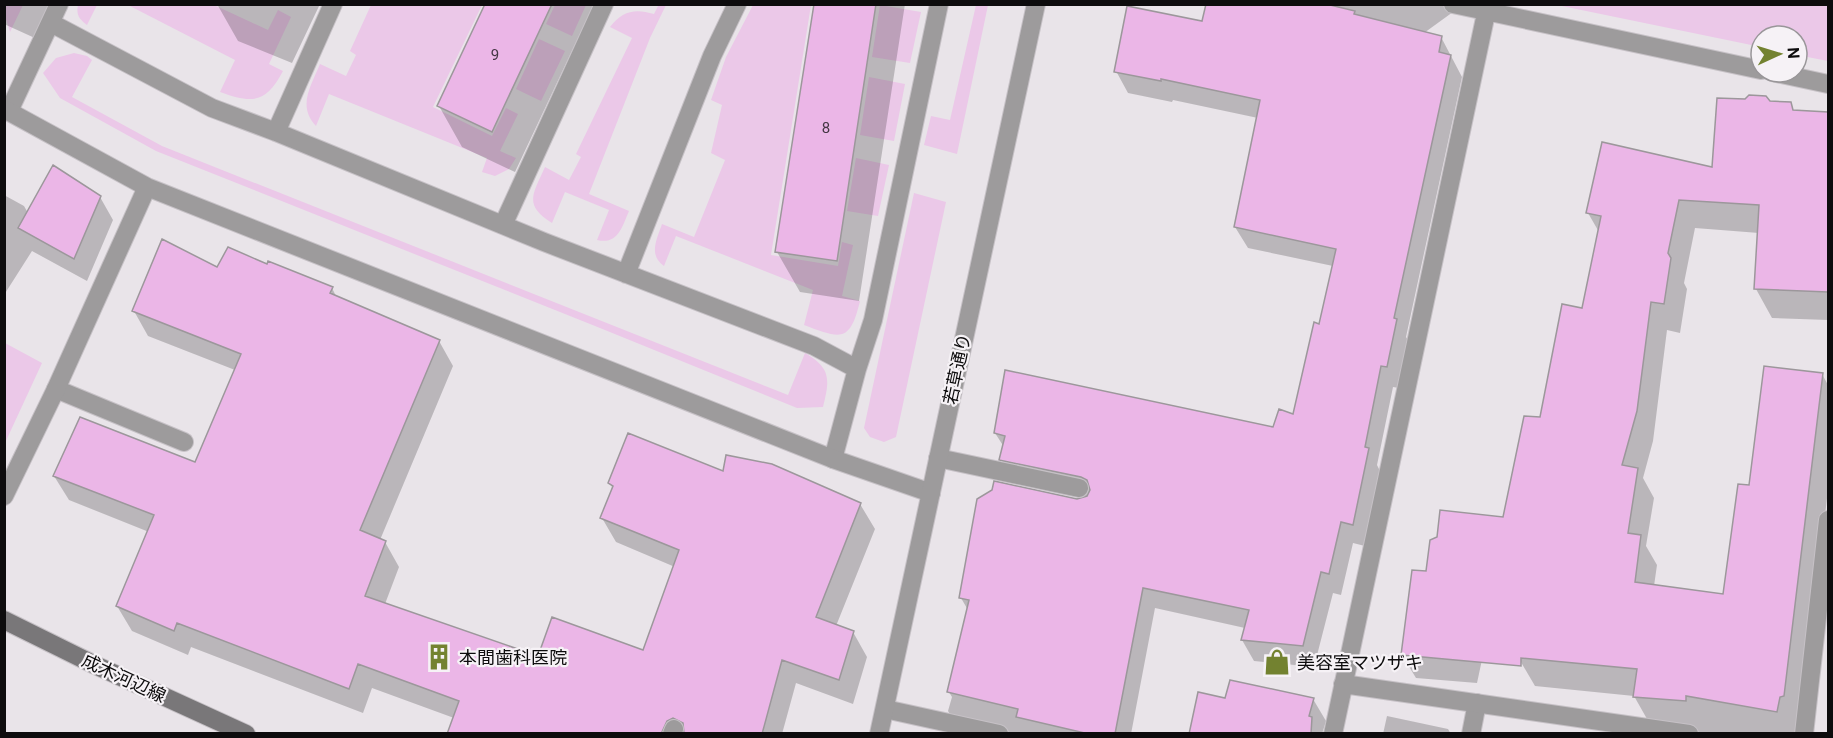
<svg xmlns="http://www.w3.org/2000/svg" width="1833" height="738" viewBox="0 0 1833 738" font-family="Roboto,'Noto Sans JP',sans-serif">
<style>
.green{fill:#ebc8e8}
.shadow{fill:#0003}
.building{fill:#ebb6e7;stroke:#9c979b;stroke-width:1.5}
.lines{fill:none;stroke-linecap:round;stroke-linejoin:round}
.service-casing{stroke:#c6c1c6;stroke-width:20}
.minor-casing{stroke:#c6c1c6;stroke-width:20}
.tertiary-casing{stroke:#c6c1c6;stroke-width:20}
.secondary-casing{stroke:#c6c1c6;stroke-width:20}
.service{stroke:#9d9b9c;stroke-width:18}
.minor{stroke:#9d9b9c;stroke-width:18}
.tertiary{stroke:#9d9b9c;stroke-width:18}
.secondary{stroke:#797779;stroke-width:18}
.labels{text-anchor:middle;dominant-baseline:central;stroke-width:4.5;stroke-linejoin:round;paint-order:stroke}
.number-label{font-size:15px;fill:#443644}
.street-label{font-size:18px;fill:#0d0c0d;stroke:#f6f2f6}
.poi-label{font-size:18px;fill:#0d0c0d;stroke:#f6f2f6;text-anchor:start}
</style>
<rect width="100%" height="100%" fill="#e9e4e9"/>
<path class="green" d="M 5,4 L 23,5 L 10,32 L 5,16 Z
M 659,4 L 666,5 L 650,38 L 589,194 L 629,211 C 622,227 618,245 597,240 L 609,210 L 565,192 L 552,223 C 523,205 533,194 545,167 L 569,180 L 581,157 L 576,154 L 632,38 L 610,27 C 622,11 635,8 654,14 Z
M 78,5 L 97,5 L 87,25 C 79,19 76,15 78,5 Z
M 128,5 L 214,5 L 268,30 L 278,10 L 291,17 L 269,64 L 283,71 C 266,103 253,104 220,92 L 235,60 Z
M 371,5 L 482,5 L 433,107 L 492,136 L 506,108 L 518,114 L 500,151 L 516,158 L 509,169 L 495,176 L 482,172 L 487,158 L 329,94 L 316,126 C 297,106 311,86 320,64 L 346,76 L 356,55 L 350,51 Z
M 555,5 L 586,5 L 572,36 L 546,24 Z
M 753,5 L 811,5 L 771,255 L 838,266 L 842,242 L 853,245 L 842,296 L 860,301 C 850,343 841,339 804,325 L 813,290 L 676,236 L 664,266 C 648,255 657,239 662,224 L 694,237 L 725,160 L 711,153 L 722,105 L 711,100 L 726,57 Z
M 880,5 L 921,12 L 910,63 L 872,57 Z
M 976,5 L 988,5 L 957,154 L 924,145 L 931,116 L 950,120 Z
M 1557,5 L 1828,5 L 1828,61 L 1797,55 L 1797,36 L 1761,36 L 1761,47 Z
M 539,39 L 565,51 L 541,101 L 516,89 Z
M 74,53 L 87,56 L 92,60 L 72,97 L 162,146 L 788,395 L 805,353 C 831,368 830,379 823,407 L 797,408 L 595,326 L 156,151 L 60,98 L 43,73 L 56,58 Z
M 869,77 L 905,84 L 894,141 L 860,135 Z
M 856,158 L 889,165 L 878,216 L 847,211 Z
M 914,193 L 946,202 L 896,437 L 884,442 L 870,437 L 864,428 Z
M 5,343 L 42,363 L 5,443 Z"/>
<path class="shadow" d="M 4,4 L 52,4 L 37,39 L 4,24 Z
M 217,4 L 320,4 L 292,63 L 238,41 Z
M 487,4 L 594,4 L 515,172 L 462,147 L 439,106 Z
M 816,4 L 905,4 L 859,301 L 800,292 L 777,252 Z
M 1208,4 L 1464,4 L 1424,33 L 1441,37 L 1462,77 L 1406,337 L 1409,342 L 1399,388 L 1393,387 L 1377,465 L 1380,471 L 1365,546 L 1353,543 L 1341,595 L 1333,593 L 1314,667 L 1254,661 L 1242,640 L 1245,628 L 1155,608 L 1131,734 L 961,732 L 948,711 L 952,697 L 949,692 L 968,610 L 961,598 L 1077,501 L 1089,497 L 1013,481 L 1001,459 L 1004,447 L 995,433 L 1274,429 L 1294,415 L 1320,326 L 1333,266 L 1248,248 L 1235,227 L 1258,118 L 1173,100 L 1172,102 L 1128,93 L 1116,71 L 1204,22 Z
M 1769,102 L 1790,104 L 1794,112 L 1828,114 L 1828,320 L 1772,318 L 1756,289 L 1759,233 L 1695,228 L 1684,283 L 1687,289 L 1680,333 L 1667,330 L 1653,441 L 1643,478 L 1654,498 L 1646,546 L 1657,565 L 1654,586 L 1724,595 L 1750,487 L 1822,374 L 1828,385 L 1828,490 L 1800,725 L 1796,725 L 1795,734 L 1679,734 L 1651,726 L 1634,696 L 1535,686 L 1518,657 L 1504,557 L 1477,683 L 1416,678 L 1402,655 L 1427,573 L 1502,530 L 1541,419 L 1583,309 L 1599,232 L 1588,213 L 1713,169 Z
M 4,195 L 24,206 L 28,213 L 100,197 L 113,220 L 87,281 L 32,251 L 4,295 Z
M 268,266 L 332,288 L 337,298 L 439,341 L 453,366 L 380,540 L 385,542 L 399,567 L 385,604 L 539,658 L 644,652 L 675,567 L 616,542 L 602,518 L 613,489 L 610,483 L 724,474 L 860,504 L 875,529 L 836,626 L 853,632 L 867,657 L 853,704 L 796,683 L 782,734 L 449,734 L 454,718 L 372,688 L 363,713 L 191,647 L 188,655 L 132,631 L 117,606 L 149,532 L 69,500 L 54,476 L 196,464 L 235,370 L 148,336 L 134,311 L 217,269 Z
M 1313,699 L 1326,721 L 1322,734 L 1190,734 L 1226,700 Z
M 1387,716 L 1448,729 L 1451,734 L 1383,734 Z"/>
<path class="building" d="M 485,4 L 552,4 L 492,132 L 437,106 Z
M 814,4 L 876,4 L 837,261 L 775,252 Z
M 1206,4 L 1326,4 L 1355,11 L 1354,14 L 1442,36 L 1439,52 L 1451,55 L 1394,318 L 1397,319 L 1387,367 L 1381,366 L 1365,447 L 1369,448 L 1353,525 L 1341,522 L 1329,574 L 1321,572 L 1303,646 L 1241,640 L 1249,610 L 1143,588 L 1115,734 L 1089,734 L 1016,717 L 1018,709 L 947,692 L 969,600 L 959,598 L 977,499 L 992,490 L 994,481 L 1077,499 L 1087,496 L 1090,490 L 1087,480 L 1081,477 L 999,460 L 1005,436 L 994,433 L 1005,370 L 1273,427 L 1279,409 L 1293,414 L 1314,322 L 1319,324 L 1336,249 L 1234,227 L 1260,100 L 1161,79 L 1161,81 L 1114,72 L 1127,6 L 1202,21 Z
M 1749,95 L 1766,96 L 1770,101 L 1791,102 L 1793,110 L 1828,112 L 1828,292 L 1754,289 L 1759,205 L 1679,200 L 1668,253 L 1671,258 L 1664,304 L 1651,302 L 1637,411 L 1622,465 L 1638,468 L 1628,533 L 1641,535 L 1635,582 L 1723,594 L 1738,484 L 1749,485 L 1764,366 L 1823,373 L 1784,696 L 1780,697 L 1777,712 L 1686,696 L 1686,701 L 1633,697 L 1637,669 L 1521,658 L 1521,666 L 1401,655 L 1412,570 L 1426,571 L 1430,540 L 1437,537 L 1440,510 L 1503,517 L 1524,416 L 1540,417 L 1562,304 L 1582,308 L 1601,216 L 1586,213 L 1602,142 L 1712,167 L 1717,98 L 1745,99 Z
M 53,165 L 101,196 L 74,259 L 18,228 Z
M 162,239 L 217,267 L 228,247 L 267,264 L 268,261 L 333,287 L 330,293 L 440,340 L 360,530 L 386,541 L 365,596 L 538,656 L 552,617 L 643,650 L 679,550 L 600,518 L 613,486 L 608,483 L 628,433 L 723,471 L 726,455 L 772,464 L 861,503 L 816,617 L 854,631 L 839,680 L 782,660 L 762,734 L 684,734 L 683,723 L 673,718 L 667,721 L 661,734 L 447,734 L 459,701 L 358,664 L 349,689 L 177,623 L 174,631 L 116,606 L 154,515 L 53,476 L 80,417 L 195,462 L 241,354 L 132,311 Z
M 1230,680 L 1314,698 L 1309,716 L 1312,717 L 1311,734 L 1189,734 L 1198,692 L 1225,698 Z"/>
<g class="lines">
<g class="service-casing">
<path id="service" d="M 51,23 L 212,108 L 276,132 L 544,242 L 814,346 L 857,369
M 9,111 L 59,4
M 276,132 L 333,4
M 503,225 L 604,4
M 626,274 L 712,56 L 737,4
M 56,389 L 184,442
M 938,458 L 1079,488
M 833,459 L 857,369 L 873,320 L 939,4
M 885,709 L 999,734
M 672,734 L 674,729
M 1471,734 L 1477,703"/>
</g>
<g class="minor-casing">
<path id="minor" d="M 1453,4 L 1761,70
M 1772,72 L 1828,84
M 4,109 L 147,187 L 833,459 L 931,493
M 4,496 L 56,389 L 147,187
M 1343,684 L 1689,734
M 1333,734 L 1488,4
M 1804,734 L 1828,520"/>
</g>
<g class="tertiary-casing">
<path id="tertiary" d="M 879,734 L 1036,4"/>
</g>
<g class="secondary-casing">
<path id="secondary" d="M 4,620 L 95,665 L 246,734"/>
</g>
<use href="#service" class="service"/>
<use href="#minor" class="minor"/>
<use href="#tertiary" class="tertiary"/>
<use href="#secondary" class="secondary"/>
</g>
<defs>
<g id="building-bare" transform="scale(2.07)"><path d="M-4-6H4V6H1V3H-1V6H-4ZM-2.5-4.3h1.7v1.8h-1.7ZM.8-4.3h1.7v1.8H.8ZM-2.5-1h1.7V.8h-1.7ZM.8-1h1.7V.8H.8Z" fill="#738230" stroke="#f6f2f6" stroke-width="2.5" paint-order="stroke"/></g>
<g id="shop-bare" transform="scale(2.07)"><path d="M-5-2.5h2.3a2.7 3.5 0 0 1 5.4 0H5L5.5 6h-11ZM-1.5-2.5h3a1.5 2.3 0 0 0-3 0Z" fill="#738230" stroke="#f6f2f6" stroke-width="2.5" paint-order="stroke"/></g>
</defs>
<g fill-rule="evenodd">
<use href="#building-bare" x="439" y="657"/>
<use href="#shop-bare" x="1277" y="662"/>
</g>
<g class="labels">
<g class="number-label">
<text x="495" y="55">9</text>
<text x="826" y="128">8</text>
</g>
<g class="street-label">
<text transform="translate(957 369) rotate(-78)">若草通り</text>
<text transform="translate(124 678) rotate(25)">成木河辺線</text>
</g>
<g class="poi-label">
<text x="459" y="657">本間歯科医院</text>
<text x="1297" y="662">美容室マツザキ</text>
</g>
</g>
<rect width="1833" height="738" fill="none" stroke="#0d0c0d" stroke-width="12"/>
<g transform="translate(1779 54) rotate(86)"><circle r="28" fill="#f6f2f6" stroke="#999699" stroke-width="1.5"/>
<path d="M0-4.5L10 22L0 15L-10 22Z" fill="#738230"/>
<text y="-9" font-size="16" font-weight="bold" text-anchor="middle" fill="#0d0c0d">N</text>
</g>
</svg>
